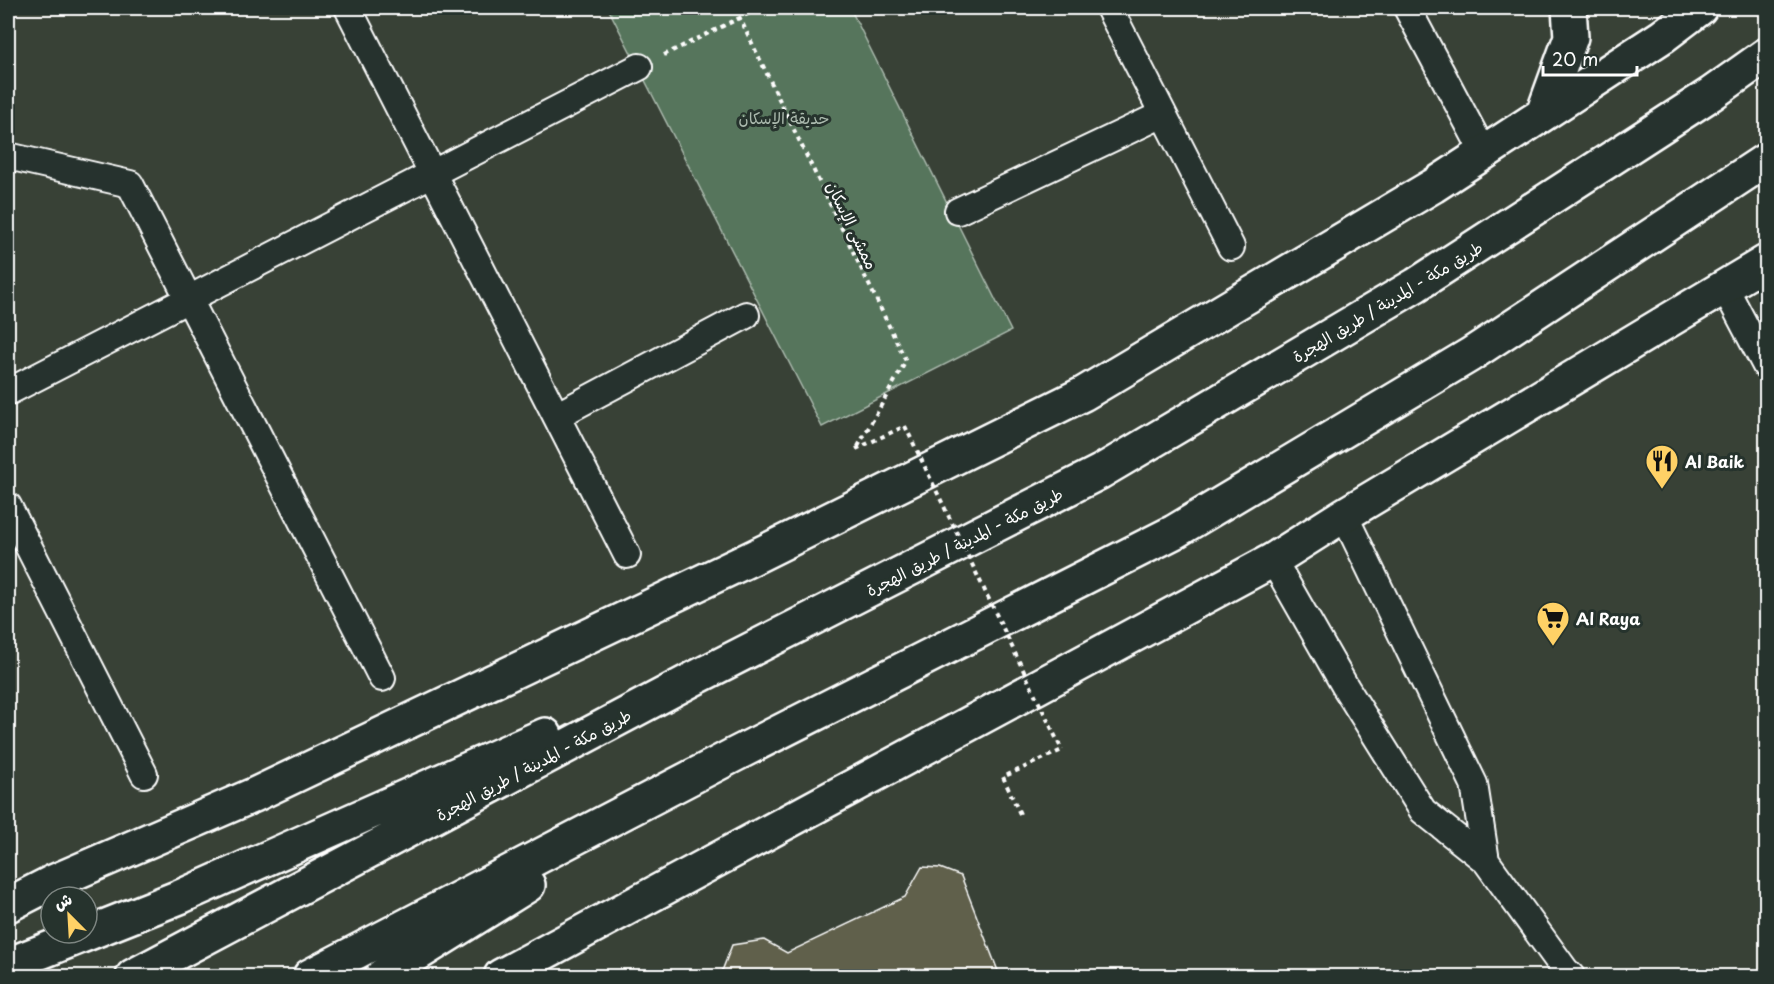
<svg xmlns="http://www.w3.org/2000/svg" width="1774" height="984" viewBox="0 0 1774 984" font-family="'Playpen Sans','Playpen Sans Arabic',sans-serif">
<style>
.green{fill:#57745c;stroke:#abbaae;stroke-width:1.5}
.building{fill:#61614c;stroke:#fff;stroke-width:1.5}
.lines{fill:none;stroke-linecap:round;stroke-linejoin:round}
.street-casing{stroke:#fff;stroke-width:30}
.secondary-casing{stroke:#fff;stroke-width:38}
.highway-casing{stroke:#fff;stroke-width:38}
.path{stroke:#fff;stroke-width:4;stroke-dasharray:4.5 4.5;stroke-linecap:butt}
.street{stroke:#26332d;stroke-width:26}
.secondary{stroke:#26332d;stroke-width:33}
.highway{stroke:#26332d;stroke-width:33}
.path-bridge{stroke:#fff;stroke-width:4;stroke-dasharray:4.5 4.5;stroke-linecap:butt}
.labels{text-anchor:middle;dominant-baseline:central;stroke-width:6;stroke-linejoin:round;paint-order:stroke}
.park-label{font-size:16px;fill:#abbaae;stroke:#26332d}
.street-label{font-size:16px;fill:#fff;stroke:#26332d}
.poi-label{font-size:16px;font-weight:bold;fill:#fff;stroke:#26332d;text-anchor:start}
</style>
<rect width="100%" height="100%" fill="#384136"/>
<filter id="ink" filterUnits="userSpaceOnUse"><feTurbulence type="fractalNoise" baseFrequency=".0167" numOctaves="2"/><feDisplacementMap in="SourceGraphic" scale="12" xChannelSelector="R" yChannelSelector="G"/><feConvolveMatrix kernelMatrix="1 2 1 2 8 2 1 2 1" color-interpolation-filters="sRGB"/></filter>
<g filter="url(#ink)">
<path class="green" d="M 608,8 L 850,8 L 1011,331 L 822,427 Z"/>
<path class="building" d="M 922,867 L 940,868 L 961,876 L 1000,976 L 724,976 L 722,971 L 732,945 L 764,940 L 787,953 L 905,897 Z"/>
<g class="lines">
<g class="street-casing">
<path id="street" d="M 348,8 L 627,555
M 1109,8 L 1231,247
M 1407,8 L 1484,153
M 8,156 L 130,184 L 382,678
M 958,211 L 1163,114
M 1725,288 L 1766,366
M 8,392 L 639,67
M 556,416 L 746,315
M 8,506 L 144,774
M 1344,515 L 1474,784 L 1486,861
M 1273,560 L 1346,688 L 1423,811 L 1486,861 L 1565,970 L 1571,976"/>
</g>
<g class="secondary-casing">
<path id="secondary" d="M 1543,114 L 1571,37 L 1569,8
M 8,905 L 53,882 L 254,795 L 752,558 L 1083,394 L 1433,186 L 1663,36 L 1700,8
M 501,976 L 1273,560 L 1344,515 L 1766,262"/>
</g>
<g class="highway-casing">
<path id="highway" d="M 8,965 L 182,896 L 545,735
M 133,976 L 695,678 L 1100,472 L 1416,285 L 1711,94 L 1766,55
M 310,976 L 734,755 L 1174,532 L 1470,355 L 1766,160
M 382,976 L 528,885"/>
</g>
<path class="path" d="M 735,8 L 906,361 L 856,450
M 664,55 L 760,8
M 856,449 L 905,426
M 1020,814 L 1003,777 L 1062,750"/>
<use href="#street" class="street"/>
<use href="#secondary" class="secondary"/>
<use href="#highway" class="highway"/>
<path class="path-bridge" d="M 905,426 L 1062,750"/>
</g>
</g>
<defs>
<g id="restaurant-pin" transform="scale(1.725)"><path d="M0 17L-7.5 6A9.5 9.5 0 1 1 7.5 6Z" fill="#ffd166" stroke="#26332d"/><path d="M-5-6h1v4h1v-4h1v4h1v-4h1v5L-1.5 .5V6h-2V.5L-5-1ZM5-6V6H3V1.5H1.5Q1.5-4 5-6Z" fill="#111"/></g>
<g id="supermarket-pin" transform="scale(1.725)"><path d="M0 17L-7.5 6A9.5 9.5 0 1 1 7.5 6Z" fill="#ffd166" stroke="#26332d"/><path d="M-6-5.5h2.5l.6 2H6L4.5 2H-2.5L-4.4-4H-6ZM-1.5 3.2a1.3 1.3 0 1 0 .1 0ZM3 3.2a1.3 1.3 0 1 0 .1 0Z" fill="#111"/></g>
</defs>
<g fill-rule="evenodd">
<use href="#restaurant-pin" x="1662" y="461"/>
<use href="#supermarket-pin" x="1553" y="618"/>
</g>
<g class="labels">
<g class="park-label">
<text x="784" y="117">حديقة الإسكان</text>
</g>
<g class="street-label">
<text transform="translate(853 225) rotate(64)">ممشى الإسكان</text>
<text transform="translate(1387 301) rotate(-31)">طريق مكة - المدينة / طريق الهجرة</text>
<text transform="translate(964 541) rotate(-27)">طريق مكة - المدينة / طريق الهجرة</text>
<text transform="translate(533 764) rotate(-28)">طريق مكة - المدينة / طريق الهجرة</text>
</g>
<g class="poi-label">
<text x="1685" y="461">Al Baik</text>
<text x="1576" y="618">Al Raya</text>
</g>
</g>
<rect width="1774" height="984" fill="none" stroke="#26332d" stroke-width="30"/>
<rect x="15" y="15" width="1744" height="954" fill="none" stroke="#fff" stroke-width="2" filter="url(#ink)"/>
<g transform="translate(69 915) rotate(336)"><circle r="28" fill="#26332d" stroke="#7d8581" stroke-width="1.5"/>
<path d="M0-4.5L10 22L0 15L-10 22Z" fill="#ffd166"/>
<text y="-9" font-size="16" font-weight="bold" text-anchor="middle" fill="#ffffff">ش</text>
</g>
<path d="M1543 66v9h94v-9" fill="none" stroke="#ffffff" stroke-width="3"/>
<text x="1552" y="66" font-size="18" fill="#ffffff" stroke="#26332d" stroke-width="4.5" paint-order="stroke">20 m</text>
</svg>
